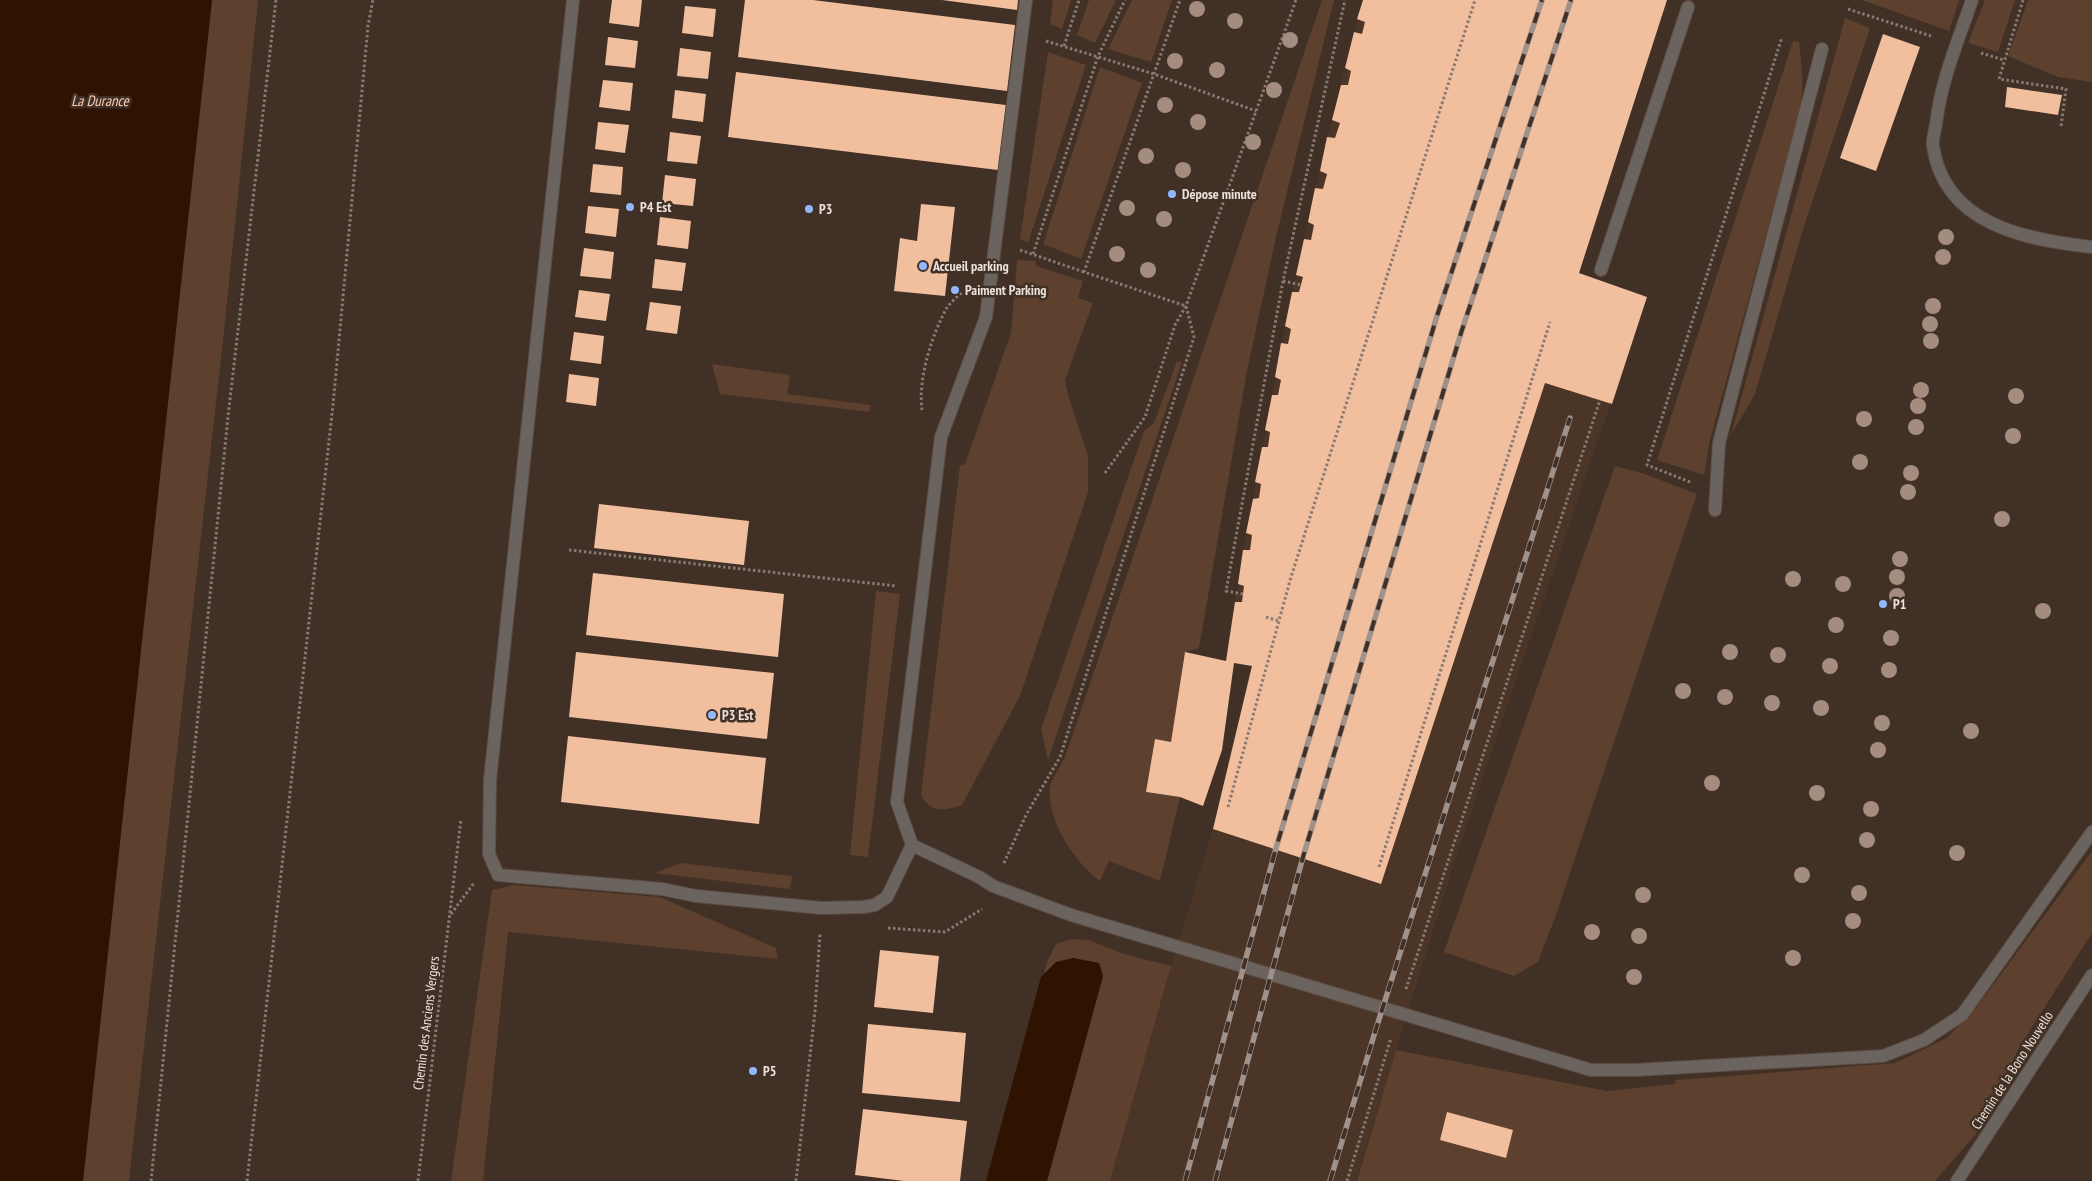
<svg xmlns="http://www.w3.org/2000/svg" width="2092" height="1181" viewBox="0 0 2092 1181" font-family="'PT Sans Narrow',sans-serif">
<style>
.built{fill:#4b3527}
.green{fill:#5d402d}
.water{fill:#301200}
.building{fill:#f1be9e}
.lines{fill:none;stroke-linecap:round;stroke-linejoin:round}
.lane-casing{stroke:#5c4c43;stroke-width:14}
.street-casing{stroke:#5c4c43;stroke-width:14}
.path{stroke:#887a72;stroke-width:3;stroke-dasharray:2.5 2.5;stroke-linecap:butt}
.lane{stroke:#6b635e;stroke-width:12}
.street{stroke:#6b635e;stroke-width:12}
.rail-casing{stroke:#9f928a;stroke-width:5.5}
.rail{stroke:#403026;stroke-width:4;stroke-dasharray:11;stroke-linecap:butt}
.tree{fill:#a48c7e}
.poi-dot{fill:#93b7fd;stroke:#403026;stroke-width:2}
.labels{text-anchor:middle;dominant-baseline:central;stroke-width:5;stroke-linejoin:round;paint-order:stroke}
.poi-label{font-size:14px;font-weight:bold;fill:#ece1db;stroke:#403026;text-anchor:start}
.street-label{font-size:14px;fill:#ece1db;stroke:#403026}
.water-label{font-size:15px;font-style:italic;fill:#facdb2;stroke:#403026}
</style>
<rect width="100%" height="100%" fill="#403026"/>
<path class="built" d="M 1363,0 L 1667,0 L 1579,273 L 1647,297 L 1454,863 L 1356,1181 L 1110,1181 L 1171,966 L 1213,829 L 1251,666 L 1226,661 L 1243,550 L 1292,292 L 1327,137 Z"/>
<path class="green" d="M 212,0 L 258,0 L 224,331 L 129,1181 L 83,1181 Z
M 1053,0 L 1071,0 L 1062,29 L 1050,24 Z
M 1089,0 L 1116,0 L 1095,43 L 1077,35 Z
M 1132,0 L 1172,0 L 1151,62 L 1108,49 Z
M 1322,0 L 1334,0 L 1276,237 L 1247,371 L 1199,648 L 1185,652 L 1171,742 L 1155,740 L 1146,792 L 1180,797 L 1160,881 L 1109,861 L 1100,881 C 1075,863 1047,821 1050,789 C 1051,779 1061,766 1065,757 Z
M 1862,0 L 1959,0 L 1949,31 Z
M 1985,0 L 2015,0 L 1998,52 L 1968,43 Z
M 2028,0 L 2092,0 L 2092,82 L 2058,77 L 2008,56 Z
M 1845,18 L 1870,28 L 1805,223 L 1755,394 L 1731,435 Z
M 1793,41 L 1799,42 C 1802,65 1804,87 1800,110 L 1710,440 L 1704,475 L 1657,460 Z
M 1048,52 L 1086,65 L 1028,243 L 1020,239 Z
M 1100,67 L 1142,83 L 1081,259 L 1043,244 Z
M 1017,260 L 1036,261 L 1036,266 L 1083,281 L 1078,298 L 1093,303 L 1065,380 L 1068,395 L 1088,456 L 1088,492 L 1020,696 L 962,805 C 944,811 931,813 921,795 L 960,465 L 965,464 L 1011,333 Z
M 1177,361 L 1182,362 L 1048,760 L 1041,729 L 1144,431 L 1154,423 Z
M 712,364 L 790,375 L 787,394 L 871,405 L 869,412 L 720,394 Z
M 1615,466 L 1642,473 L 1697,494 L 1556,915 L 1538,962 L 1514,976 L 1444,952 Z
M 876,591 L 900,594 L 868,857 L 850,855 Z
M 2092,851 L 2092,933 L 2020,1046 L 1975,1135 L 1935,1181 L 1357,1181 L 1396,1050 L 1607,1091 L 1675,1084 L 1676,1080 L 1895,1063 L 1947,1038 L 1976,1008 Z
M 681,863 L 792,876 L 790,889 L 655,873 Z
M 514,885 L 660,897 L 776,948 L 778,959 L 508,932 L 483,1181 L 451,1181 L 492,890 Z
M 1072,939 L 1089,940 L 1124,954 L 1171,966 L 1110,1181 L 1047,1181 L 1103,976 L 1056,962 L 1044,974 L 1047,962 L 1056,944 Z"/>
<path class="water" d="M 0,0 L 212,0 L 83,1181 L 0,1181 Z
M 1073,958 L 1099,963 L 1103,976 L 1047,1181 L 986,1181 L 1041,977 L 1056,962 Z"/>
<path class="building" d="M 612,0 L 642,0 L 639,27 L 609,23 Z
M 745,0 L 813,0 L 1015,25 L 1007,91 L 738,57 Z
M 942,0 L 1018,0 L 1017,10 Z
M 1363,0 L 1667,0 L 1579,273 L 1647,297 L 1612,404 L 1545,383 L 1381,884 L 1213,829 L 1252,666 L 1234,663 L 1222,750 L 1203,806 L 1180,797 L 1146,792 L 1155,739 L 1171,742 L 1185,652 L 1226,661 L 1235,602 L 1242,602 L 1244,586 L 1238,584 L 1243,550 L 1250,550 L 1251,543 L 1252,535 L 1246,533 L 1253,499 L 1259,498 L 1261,484 L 1255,482 L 1262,447 L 1268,447 L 1270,432 L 1265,430 L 1272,395 L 1278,395 L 1281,380 L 1275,377 L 1281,343 L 1288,344 L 1291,329 L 1285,326 L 1292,292 L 1299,292 L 1303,277 L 1296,275 L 1304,239 L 1311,240 L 1314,225 L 1308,222 L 1315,188 L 1323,189 L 1327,174 L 1320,171 L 1327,137 L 1335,138 L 1340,123 L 1332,120 L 1341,85 L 1348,85 L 1351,71 L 1345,68 L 1354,32 L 1362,34 L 1365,22 L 1357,19 Z
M 685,6 L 716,9 L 713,37 L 682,33 Z
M 1883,34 L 1920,47 L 1876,171 L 1840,158 Z
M 608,37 L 638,41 L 635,68 L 605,65 Z
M 680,48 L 711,52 L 708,79 L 677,76 Z
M 736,72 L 1006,105 L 998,170 L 728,137 Z
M 603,80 L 633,83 L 630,111 L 599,107 Z
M 2007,87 L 2062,95 L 2058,115 L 2005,107 Z
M 675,90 L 706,94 L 703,122 L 672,118 Z
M 598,122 L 629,125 L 625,153 L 595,149 Z
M 670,132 L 701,136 L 697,164 L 667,161 Z
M 593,164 L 623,167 L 621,195 L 590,192 Z
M 665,175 L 696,179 L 693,206 L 662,203 Z
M 921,204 L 955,207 L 945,296 L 894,291 L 900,238 L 917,241 Z
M 588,206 L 619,209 L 616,237 L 585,233 Z
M 660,217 L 691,221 L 688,249 L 657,245 Z
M 584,248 L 614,252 L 611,279 L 580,276 Z
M 655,259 L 686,263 L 682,291 L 652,288 Z
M 579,290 L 610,294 L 606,321 L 575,317 Z
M 650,302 L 681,306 L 677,334 L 646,330 Z
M 574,332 L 604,336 L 601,364 L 570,360 Z
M 569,374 L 599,378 L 596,406 L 566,402 Z
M 599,504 L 749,521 L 744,565 L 594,548 Z
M 593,573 L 784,594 L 778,657 L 586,635 Z
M 576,652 L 774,673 L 767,739 L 569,717 Z
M 568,736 L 766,758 L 759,824 L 561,802 Z
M 880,950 L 939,956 L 933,1013 L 874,1007 Z
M 868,1024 L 966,1033 L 960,1102 L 862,1093 Z
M 863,1109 L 967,1121 L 960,1181 L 904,1181 L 855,1175 Z
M 1447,1112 L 1513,1130 L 1506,1158 L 1440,1140 Z"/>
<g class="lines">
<g class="lane-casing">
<path id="lane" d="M 573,0 L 490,780 L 489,854 L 498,875 L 662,889 L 696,896 L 821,908 L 863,907 L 875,905 L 887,897 L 912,845
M 1026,0 L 986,317 L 941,437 L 897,802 L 912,845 L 979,877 L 993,886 L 1071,915 L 1591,1070 L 1635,1070 L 1883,1056 L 1924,1040 L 1962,1015 L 2092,832
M 1972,0 C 1958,41 1941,81 1936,124 C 1935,131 1932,139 1933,146 C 1944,225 2027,240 2092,247
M 1601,270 L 1688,7
M 1715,510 L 1719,443 L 1822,49"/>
</g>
<g class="street-casing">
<path id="street" d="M 1957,1181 L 2092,975"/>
</g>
<path class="path" d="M 2023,0 L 1999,79 L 2066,89 L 2061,126
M 1848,9 L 1931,36
M 1046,41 L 1154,74 L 1256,111
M 1064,46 L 1079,0
M 1981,53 L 2004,60
M 1020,250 L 1084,272
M 1033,254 L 1098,56 L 1125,0
M 1283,281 L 1301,285
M 922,410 C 918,378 931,338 946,309 C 950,303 957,297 962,292
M 1105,473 L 1145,417 L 1175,325 L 1186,306 L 1296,0
M 1690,482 L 1647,465 L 1782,37
M 569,550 L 897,586
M 1243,594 L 1226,591 L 1283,281 L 1345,0
M 1266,617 L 1279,621
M 1228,807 L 1291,577 L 1475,0
M 1004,863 L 1026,815 L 1060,757 L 1194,337 L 1186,306 L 1084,272 L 1180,0
M 1379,867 L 1550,322
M 451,914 L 474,883
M 888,928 L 945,932 L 982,909
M 1406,989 L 1600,400
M 151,1181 L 228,417 L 276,0
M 247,1181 L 333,405 L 368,26 L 373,0
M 418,1181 L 461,819
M 796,1181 L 815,1011 L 820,933
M 1347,1181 L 1391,1038"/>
<use href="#lane" class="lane"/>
<use href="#street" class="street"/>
<g class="rail-casing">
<path id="rail" d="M 1185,1181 L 1276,848 L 1437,316 L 1542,0
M 1215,1181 L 1303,857 L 1461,333 L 1571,0
M 1330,1181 L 1375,1032 L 1570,418"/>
</g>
<use href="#rail" class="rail"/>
</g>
<g class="tree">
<circle cx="1197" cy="9" r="8"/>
<circle cx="1235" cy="21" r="8"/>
<circle cx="1290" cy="40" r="8"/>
<circle cx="1175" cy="61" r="8"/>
<circle cx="1217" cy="70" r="8"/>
<circle cx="1274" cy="90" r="8"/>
<circle cx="1165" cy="105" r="8"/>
<circle cx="1198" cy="122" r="8"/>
<circle cx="1253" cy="142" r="8"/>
<circle cx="1146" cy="156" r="8"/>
<circle cx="1183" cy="170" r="8"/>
<circle cx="1127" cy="208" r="8"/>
<circle cx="1164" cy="219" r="8"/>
<circle cx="1946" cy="237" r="8"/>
<circle cx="1117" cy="254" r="8"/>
<circle cx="1943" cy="257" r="8"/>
<circle cx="1148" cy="270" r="8"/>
<circle cx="1933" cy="306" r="8"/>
<circle cx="1930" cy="324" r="8"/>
<circle cx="1931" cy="341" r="8"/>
<circle cx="1921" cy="390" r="8"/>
<circle cx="2016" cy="396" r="8"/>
<circle cx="1918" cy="406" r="8"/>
<circle cx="1864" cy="419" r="8"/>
<circle cx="1916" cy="427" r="8"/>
<circle cx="2013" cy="436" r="8"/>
<circle cx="1860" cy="462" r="8"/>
<circle cx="1911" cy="473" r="8"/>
<circle cx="1908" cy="492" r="8"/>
<circle cx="2002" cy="519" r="8"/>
<circle cx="1900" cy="559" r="8"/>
<circle cx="1897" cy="577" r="8"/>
<circle cx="1793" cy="579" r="8"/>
<circle cx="1843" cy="584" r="8"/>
<circle cx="1897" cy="596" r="8"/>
<circle cx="2043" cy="611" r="8"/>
<circle cx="1836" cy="625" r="8"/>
<circle cx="1891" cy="638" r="8"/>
<circle cx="1730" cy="652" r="8"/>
<circle cx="1778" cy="655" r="8"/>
<circle cx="1830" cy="666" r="8"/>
<circle cx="1889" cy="670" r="8"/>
<circle cx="1683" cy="691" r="8"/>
<circle cx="1725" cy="697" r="8"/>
<circle cx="1772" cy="703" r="8"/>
<circle cx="1821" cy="708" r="8"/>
<circle cx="1882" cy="723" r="8"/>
<circle cx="1971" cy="731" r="8"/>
<circle cx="1878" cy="750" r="8"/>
<circle cx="1712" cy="783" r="8"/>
<circle cx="1817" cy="793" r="8"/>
<circle cx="1871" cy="809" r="8"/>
<circle cx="1867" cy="840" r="8"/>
<circle cx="1957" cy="853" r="8"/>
<circle cx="1802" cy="875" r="8"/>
<circle cx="1859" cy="893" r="8"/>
<circle cx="1643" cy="895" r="8"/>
<circle cx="1853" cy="921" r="8"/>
<circle cx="1592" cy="932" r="8"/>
<circle cx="1639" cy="936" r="8"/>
<circle cx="1793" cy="958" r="8"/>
<circle cx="1634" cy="977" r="8"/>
</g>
<g class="poi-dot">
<circle cx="1172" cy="194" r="5"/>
<circle cx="630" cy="207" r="5"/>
<circle cx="809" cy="209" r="5"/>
<circle cx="923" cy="266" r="5"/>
<circle cx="955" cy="290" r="5"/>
<circle cx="1883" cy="604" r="5"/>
<circle cx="712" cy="715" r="5"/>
<circle cx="753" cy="1071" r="5"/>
</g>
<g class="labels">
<g class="poi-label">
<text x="1182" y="194">Dépose minute</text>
<text x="640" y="207">P4 Est</text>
<text x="819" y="209">P3</text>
<text x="933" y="266">Accueil parking</text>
<text x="965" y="290">Paiment Parking</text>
<text x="1893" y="604">P1</text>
<text x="722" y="715">P3 Est</text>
<text x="763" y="1071">P5</text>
</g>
<g class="street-label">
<text transform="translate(426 1023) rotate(-83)">Chemin des Anciens Vergers</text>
<text transform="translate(2012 1070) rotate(-57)">Chemin de la Bono Nouvello</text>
</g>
<g class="water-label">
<text x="100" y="100">La Durance</text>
</g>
</g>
</svg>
